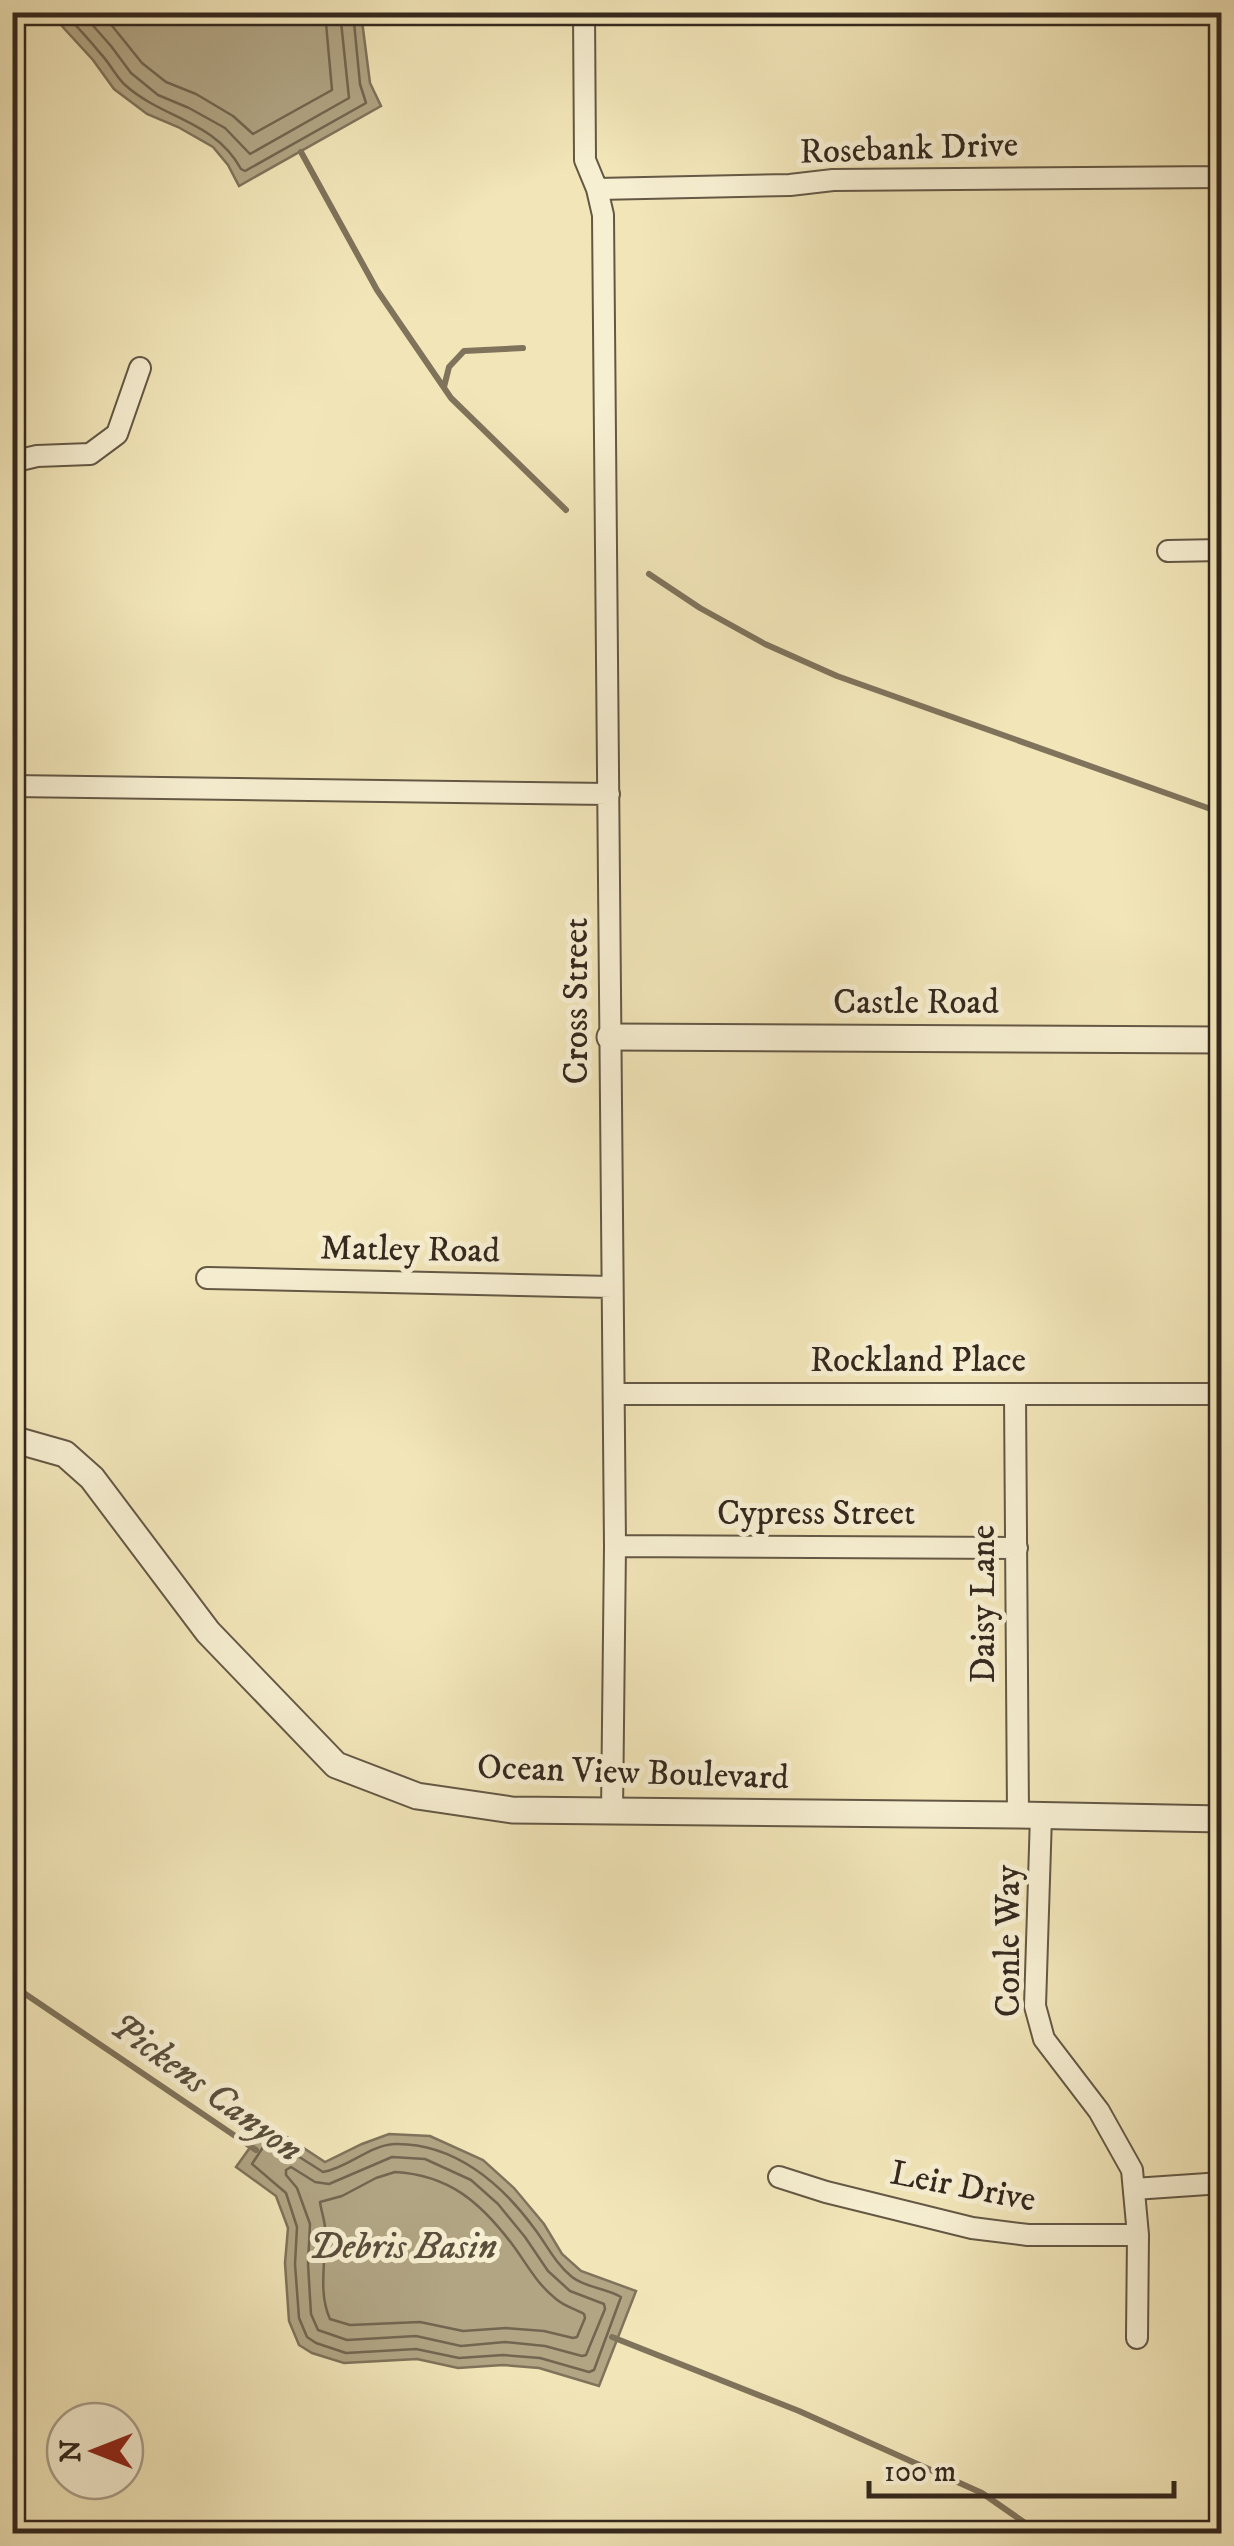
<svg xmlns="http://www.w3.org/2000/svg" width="1234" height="2546" viewBox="0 0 1234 2546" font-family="'IM FELL DW Pica',serif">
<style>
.water{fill:#b1a584;stroke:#7f735b;stroke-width:2.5}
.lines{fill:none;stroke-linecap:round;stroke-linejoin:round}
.shore{stroke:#726651;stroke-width:2.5}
.stream{stroke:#7f735b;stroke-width:6}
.minor-casing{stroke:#645845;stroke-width:24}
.tertiary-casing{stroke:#645845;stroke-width:29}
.minor{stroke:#f7efd2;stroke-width:20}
.tertiary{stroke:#f7efd2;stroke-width:25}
.labels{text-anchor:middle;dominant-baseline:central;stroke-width:10;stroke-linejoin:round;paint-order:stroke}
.street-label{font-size:35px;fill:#34281e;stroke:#f7efd2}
.water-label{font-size:38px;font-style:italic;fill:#5a4e3d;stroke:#f7efd2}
</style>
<rect width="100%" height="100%" fill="#f2e6b9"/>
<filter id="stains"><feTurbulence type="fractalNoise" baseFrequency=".002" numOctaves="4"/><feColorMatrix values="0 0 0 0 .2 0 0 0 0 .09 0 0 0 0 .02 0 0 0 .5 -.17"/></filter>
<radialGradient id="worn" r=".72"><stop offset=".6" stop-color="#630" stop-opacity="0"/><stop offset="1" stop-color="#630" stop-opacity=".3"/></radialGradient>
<path class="water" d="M 50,13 L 361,13 L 370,83 L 381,106 L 239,186 L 228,165 L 213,147 L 178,127 L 147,114 L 114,89 L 93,60 Z
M 267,2124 L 325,2162 L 362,2144 L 389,2134 L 430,2136 L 483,2160 L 514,2188 L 544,2224 L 562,2254 L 581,2271 L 636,2291 L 599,2386 L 539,2368 L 503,2365 L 458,2368 L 417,2359 L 344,2363 L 312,2353 L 299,2345 L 289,2321 L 285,2263 L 288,2228 L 276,2196 L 236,2167 Z"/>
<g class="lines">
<path class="shore" d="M 64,12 C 76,26 89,39 100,53 C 109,62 115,75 124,84 C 162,119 214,120 241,169 L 245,171 L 366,103 L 360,84 L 353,12
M 81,12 L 111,46 L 131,73 L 158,95 L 189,108 L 225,128 L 250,154 L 349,98 L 340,12
M 101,12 L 142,63 L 166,82 L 196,94 L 233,116 L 253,134 L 332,90 L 325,12
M 271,2139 L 323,2172 C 348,2168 369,2145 395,2144 C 454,2143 501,2183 534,2228 C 547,2245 555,2263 572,2277 C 586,2288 606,2288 621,2297 L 594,2370 L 589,2372 L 540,2358 L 503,2355 L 459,2358 L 416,2349 L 346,2353 L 316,2343 L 307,2337 L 299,2318 L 295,2264 L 297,2227 L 286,2193 L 252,2164 L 267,2141 Z
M 392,2157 L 425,2159 L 471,2180 L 498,2204 L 525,2237 L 548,2271 L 570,2291 L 604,2304 L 605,2309 L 586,2355 L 582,2356 L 545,2346 L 505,2342 L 461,2346 L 416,2336 L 347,2340 L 318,2330 L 311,2314 L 308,2264 L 310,2224 L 297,2188 L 286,2175 L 286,2170 L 291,2167 L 315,2182 L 329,2184 Z
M 395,2172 C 449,2175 480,2202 512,2244 C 527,2264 536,2283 556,2299 C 564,2306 575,2309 584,2314 L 585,2318 L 577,2337 L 573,2338 L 544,2331 L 506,2328 L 463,2331 L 420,2322 L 350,2325 L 330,2319 C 317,2291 327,2256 325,2227 C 324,2218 321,2210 320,2202 L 342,2196 L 376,2178 Z"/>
<path class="stream" d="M 301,152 L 377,290 L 451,398 L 566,510
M 444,387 L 449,367 L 464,351 L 523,348
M 649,574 L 700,608 L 765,644 L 837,676 L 1222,813
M 12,1985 L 256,2150
M 612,2337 L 799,2411 L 982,2493 L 1041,2534"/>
<g class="minor-casing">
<path id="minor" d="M 584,12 L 585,160 L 597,189 L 603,215 L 615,1546 L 612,1813
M 1220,177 L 1222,54
M 597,189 L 790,185 L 833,180 L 1222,177
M 12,462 L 37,456 L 90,454 L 117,434 L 140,368
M 1168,551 L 1222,550
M 12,786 L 609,794
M 207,1278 L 612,1287
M 614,1394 L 1222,1394
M 1015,1394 L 1018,1815
M 615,1546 L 1017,1548
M 1041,1816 L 1035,2006 L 1044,2039 L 1099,2111 L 1132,2170 L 1138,2235 L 1137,2338
M 779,2177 L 826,2192 L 972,2228 L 1028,2235 L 1138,2235
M 1134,2189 L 1222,2183"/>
</g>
<g class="tertiary-casing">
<path id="tertiary" d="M 610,1037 L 1222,1040
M 12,1439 L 65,1454 L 92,1478 L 208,1632 L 336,1765 L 417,1796 L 512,1810 L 1018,1815 L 1222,1819"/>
</g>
<use href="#minor" class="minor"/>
<use href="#tertiary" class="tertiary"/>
</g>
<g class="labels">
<g class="street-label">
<text transform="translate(909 149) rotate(-2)">Rosebank Drive</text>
<text transform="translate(577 1001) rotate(-90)">Cross Street</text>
<text x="916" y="1003">Castle Road</text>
<text transform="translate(410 1250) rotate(1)">Matley Road</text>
<text x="918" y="1361">Rockland Place</text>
<text x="816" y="1514">Cypress Street</text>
<text transform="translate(984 1604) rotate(-90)">Daisy Lane</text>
<text transform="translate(633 1773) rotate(2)">Ocean View Boulevard</text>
<text transform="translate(1009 1941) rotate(-90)">Conle Way</text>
<text transform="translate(963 2187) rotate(11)">Leir Drive</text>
</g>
<g class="water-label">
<text transform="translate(206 2088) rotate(36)">Pickens Canyon</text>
<text x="403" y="2247">Debris Basin</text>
</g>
</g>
<rect width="1234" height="2546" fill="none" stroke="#f2e6b9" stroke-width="50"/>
<rect x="15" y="15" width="1204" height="2516" fill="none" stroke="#34281e" stroke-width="5"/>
<rect x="25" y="25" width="1184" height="2496" fill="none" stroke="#34281e" stroke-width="2.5"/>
<g transform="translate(95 2451) rotate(270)"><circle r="48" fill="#f7efd2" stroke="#a99f8a" stroke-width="2.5"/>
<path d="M0-8L18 38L0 25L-18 38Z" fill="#8f2418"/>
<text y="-15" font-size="28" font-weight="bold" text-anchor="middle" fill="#34281e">N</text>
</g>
<path d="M869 2481v15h305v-15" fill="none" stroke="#34281e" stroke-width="5"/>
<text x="884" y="2481" font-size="30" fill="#34281e" stroke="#f7efd2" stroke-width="8" paint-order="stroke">100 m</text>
<rect width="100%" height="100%" filter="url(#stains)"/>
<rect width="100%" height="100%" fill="url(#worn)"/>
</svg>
